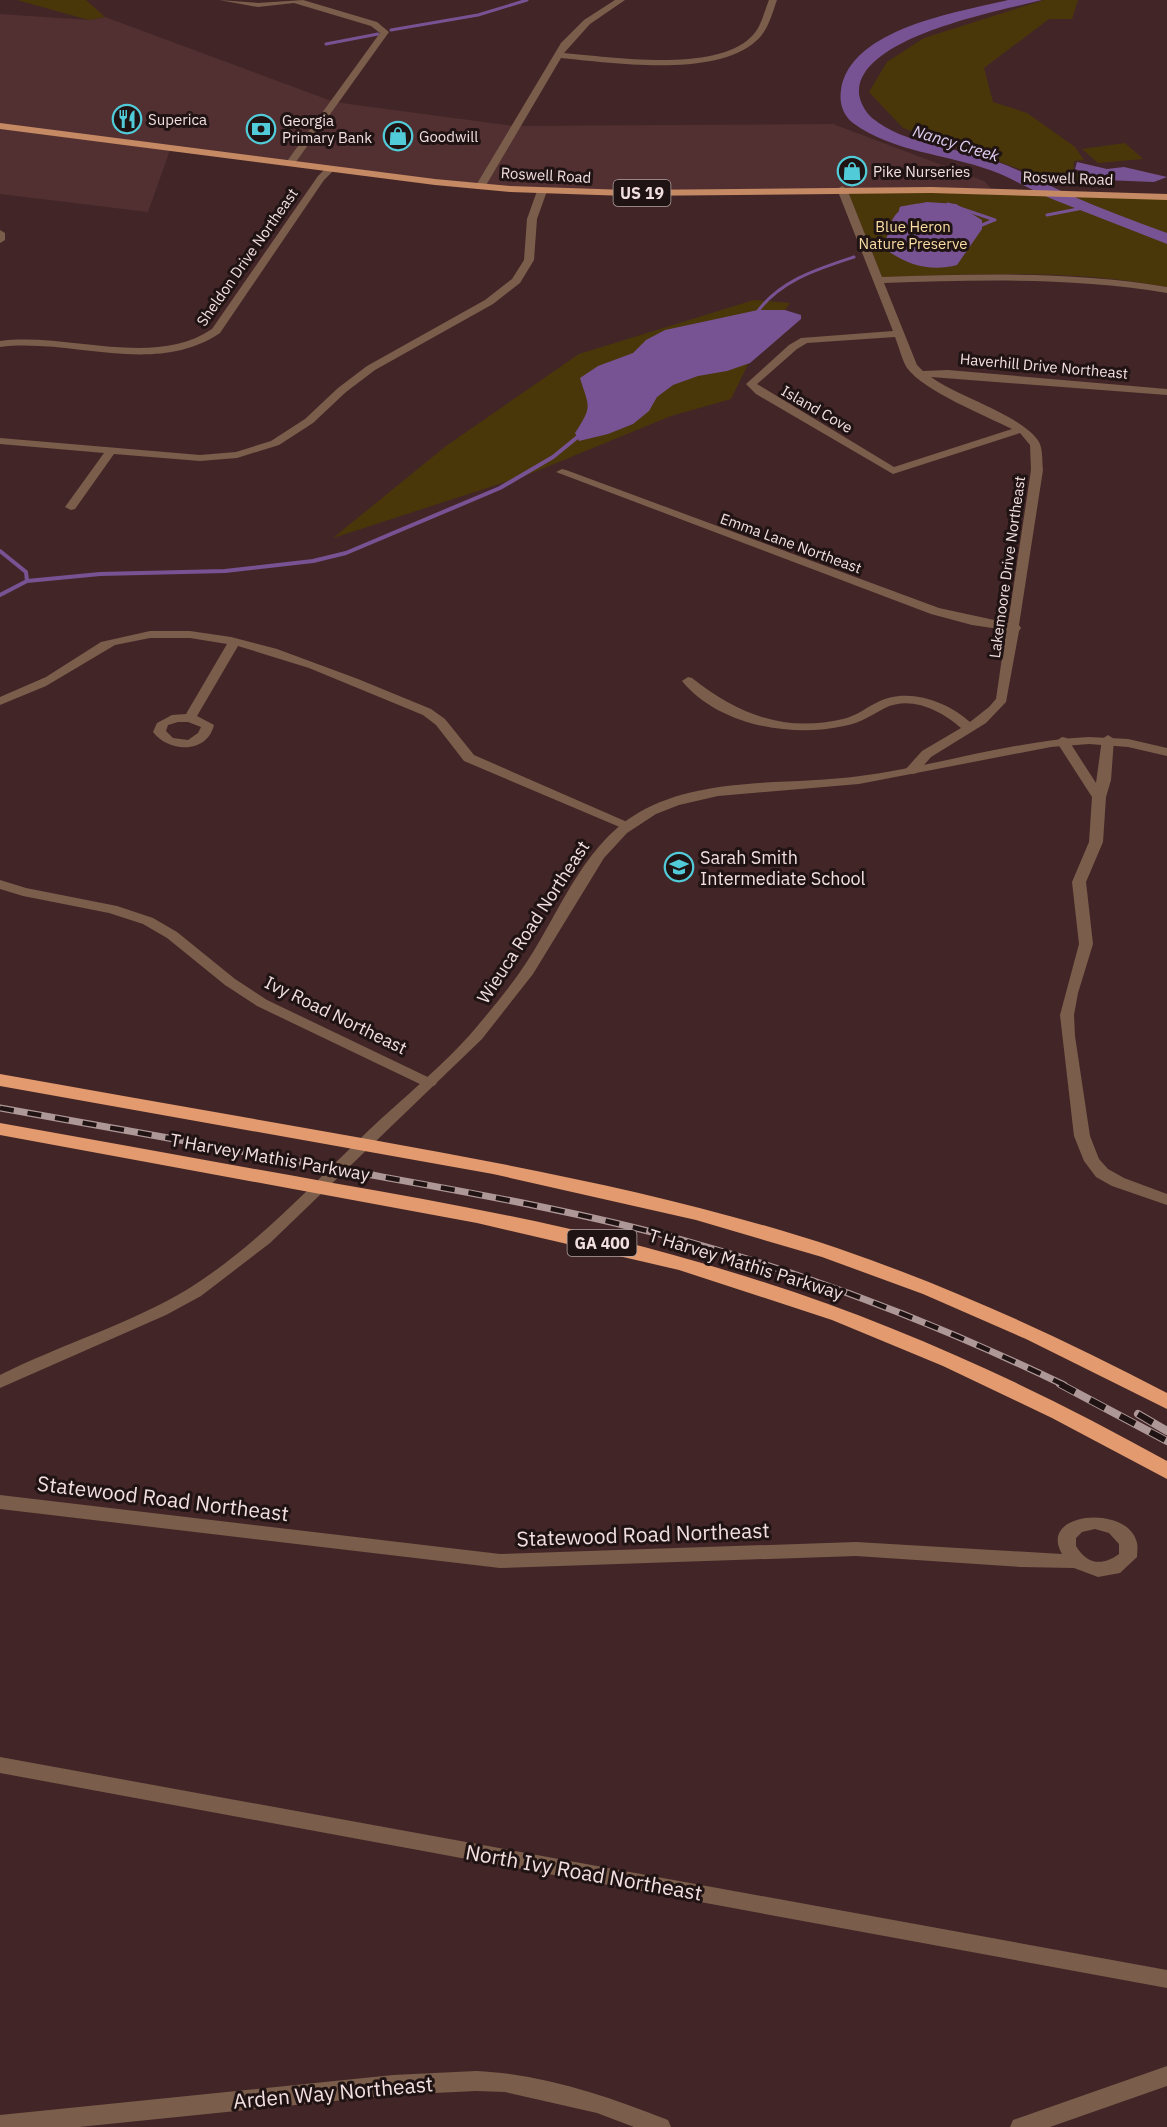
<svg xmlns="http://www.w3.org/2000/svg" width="1167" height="2127" viewBox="0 0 1167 2127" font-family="'IBM Plex Sans',sans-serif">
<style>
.built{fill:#523031}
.green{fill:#493709}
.water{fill:#775394}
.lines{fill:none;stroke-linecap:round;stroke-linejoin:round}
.stream-far1{stroke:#775394;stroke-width:3}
.stream{stroke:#775394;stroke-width:4}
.minor{fill:#7b5d4b;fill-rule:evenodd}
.tertiary{fill:#7b5d4b;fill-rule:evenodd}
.primary{fill:#c58964;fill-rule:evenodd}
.motorway{fill:#e39a6e;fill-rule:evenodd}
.rail-far1-casing{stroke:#ae9797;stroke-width:7}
.rail-casing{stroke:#ae9797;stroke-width:8}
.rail-far1{stroke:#201313;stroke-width:4.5;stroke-dasharray:14;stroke-linecap:butt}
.rail{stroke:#201313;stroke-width:6;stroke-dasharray:17;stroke-linecap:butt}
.labels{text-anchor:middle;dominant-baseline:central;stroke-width:6;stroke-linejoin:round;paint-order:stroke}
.far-poi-label{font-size:15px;fill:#f2dfdf;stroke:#201313;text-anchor:start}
.far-street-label{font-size:15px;fill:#f2dfdf;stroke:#201313}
.far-park-label{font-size:15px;fill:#fadea3;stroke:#201313}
.far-water-label{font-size:16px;font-style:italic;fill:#e3d0f5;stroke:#201313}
.shield{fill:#201313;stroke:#b3a2a2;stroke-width:1.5}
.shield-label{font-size:16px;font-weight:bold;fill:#f2dfdf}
.poi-label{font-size:18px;fill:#f2dfdf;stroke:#201313;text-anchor:start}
.street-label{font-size:18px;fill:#f2dfdf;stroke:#201313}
.near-street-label{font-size:21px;fill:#f2dfdf;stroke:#201313}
</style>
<rect width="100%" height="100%" fill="#422627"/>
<path class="built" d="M 0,14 L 89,20 L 105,17 L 334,102 L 513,126 L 833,124 L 984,181 L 991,188 L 632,192 L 526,188 L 434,181 L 170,150 L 148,212 L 0,194 Z"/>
<path class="green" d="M 17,0 L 86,0 L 105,17 L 89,20 Z
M 1044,0 L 1078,0 L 1072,19 L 1049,19 L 984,68 L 993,102 L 1027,113 L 1075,147 L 1084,160 L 1074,161 L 1073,172 L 1104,180 L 1062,184 L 903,128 L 869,92 L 887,62 L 924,38 Z
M 1125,143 L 1143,159 L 1098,163 L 1082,149 Z
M 848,192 L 931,192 L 1167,199 L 1167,287 C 1073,269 978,274 882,277 Z
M 754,300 L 790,303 L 755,350 L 731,399 L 671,416 L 527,475 L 333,538 L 446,446 L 579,354 Z"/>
<path class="water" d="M 1008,0 L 1042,0 C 1000,11 862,36 859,90 C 858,99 865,112 872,118 C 905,145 956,147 995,161 C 1021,170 1045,184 1070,195 C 1102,209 1134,221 1167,233 L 1167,244 C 1129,229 1090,214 1052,199 C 1031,190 1012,178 990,170 C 945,154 893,152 853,123 C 843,115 839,103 841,90 C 850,28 959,12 1008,0 Z
M 1077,162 L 1107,169 L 1124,167 L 1167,177 L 1154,182 L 1104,180 L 1075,169 Z
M 927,202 L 956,204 L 982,220 L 982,229 L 957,265 C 930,272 906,265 884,248 C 893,217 889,209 927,202 Z
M 758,310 L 785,310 L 801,315 L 801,319 L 750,363 L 727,371 L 698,376 L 673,385 L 657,397 L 649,411 L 633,424 L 608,434 L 579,441 L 575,433 C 593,405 589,408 580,378 L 598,366 L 633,353 L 646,340 L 665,330 Z"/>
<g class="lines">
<path class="stream-far1" d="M 391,30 L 478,15 L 527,0
M 326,44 L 378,34
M 948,204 L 995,220
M 1047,215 L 1083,208
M 899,217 L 901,208 L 918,205
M 982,225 L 994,220
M 755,315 C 778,281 817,269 854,257"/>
<path class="stream" d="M 0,551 L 26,572 L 27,581
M 0,595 L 27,581 L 100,574 L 225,571 L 313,561 L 346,553 L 500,488 L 553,457 L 580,435"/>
<path class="minor" d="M 219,0 L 258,3 L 303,0 L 377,22 L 389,32 L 293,166 L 285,164 L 380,33 L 371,26 L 294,3 L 258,7 Z
M 615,0 L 625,0 L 590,24 L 564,53 C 611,57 715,73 751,37 C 761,28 764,12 769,0 L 777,0 C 772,14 768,31 756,41 C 716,78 612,63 561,58 L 485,187 L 477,189 L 475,187 L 561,43 L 584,20 Z
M 327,167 L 335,169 L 324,180 L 220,333 C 155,377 72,338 0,347 L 0,341 C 68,332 153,369 212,329 L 318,176 Z
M 842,186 L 847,189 L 882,277 C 978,274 1072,271 1167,287 L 1167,293 C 1073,277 979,280 884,283 L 917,365 L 923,371 L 948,370 L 1167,389 L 1167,395 L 931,377 C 958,397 1024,416 1039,442 C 1043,449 1042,462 1043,470 L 1019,625 L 1021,628 L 1019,631 L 1006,702 L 986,723 L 931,757 L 917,773 L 912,774 L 905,770 L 922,751 L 961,728 C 942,711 911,695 885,708 C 869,716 863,722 844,726 C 790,738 718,725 682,681 L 688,677 L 692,678 C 738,714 784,733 843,719 C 856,716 864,709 876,703 C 906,686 947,701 970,722 L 989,707 L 996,699 L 1006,630 L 972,625 L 931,614 L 556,472 L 562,469 L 566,470 L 939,608 L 1008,623 L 1031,470 L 1030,445 L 1020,433 L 893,474 L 756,394 L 746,384 L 789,345 L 801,338 L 893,331 L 837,189 ZM 895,337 C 899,347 902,360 907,368 C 924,391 984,415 1012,429 L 894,467 L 757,384 L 797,349 L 807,343 Z
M 542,188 L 547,191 L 537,219 L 534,260 L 520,283 L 493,304 L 375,370 L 346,392 L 313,423 L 279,445 L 237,458 L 200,461 L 114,454 L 75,509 L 71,510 L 65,507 L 104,453 L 0,444 L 0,438 L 200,455 L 236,452 L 271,441 L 305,419 L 338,388 L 367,366 L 485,300 L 512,279 L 524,260 L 527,219 L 537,191 Z
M 0,230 L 5,233 L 5,240 L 0,243 Z
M 150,631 L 190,631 L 231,637 L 277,649 L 358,679 L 431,709 L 445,719 L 474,755 L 634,825 L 627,829 L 622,828 L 464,761 L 436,725 L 423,715 L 309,668 L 238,646 L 197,716 L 214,725 C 207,754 169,753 153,732 L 157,723 L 172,715 L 186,714 L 227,644 L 190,638 L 150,638 L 115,645 L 46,686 L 0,705 L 0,697 L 46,677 L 101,642 ZM 178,722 L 188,722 L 201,727 L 198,733 L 188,740 L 173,738 L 166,731 L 168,725 Z
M 1108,735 L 1114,739 L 1111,780 L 1106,797 L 1103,842 L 1086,882 L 1093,944 L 1078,993 L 1074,1015 L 1075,1036 L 1090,1136 L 1099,1159 L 1108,1169 L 1124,1178 L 1167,1194 L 1167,1205 L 1112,1186 L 1096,1177 L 1084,1161 L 1074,1136 L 1060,1015 L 1079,944 L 1072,882 L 1089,842 L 1092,797 L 1056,741 L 1062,737 L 1067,738 L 1096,783 L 1102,739 Z
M 0,880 L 26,888 L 117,906 L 153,918 L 177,932 L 235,979 L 267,1000 L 434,1080 L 437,1083 L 434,1086 L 424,1086 L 257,1006 L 225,985 L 167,938 L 143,924 L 109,913 L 23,896 L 0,889 Z
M 0,1495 L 500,1554 L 856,1542 L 1062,1554 C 1037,1511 1129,1504 1137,1543 C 1138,1547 1137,1553 1137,1557 L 1120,1573 L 1098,1577 L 1074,1568 L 1020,1567 L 856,1556 L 500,1568 L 0,1509 ZM 1095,1529 L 1109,1533 L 1119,1544 L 1119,1554 C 1103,1566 1087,1565 1076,1546 L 1076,1538 L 1082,1532 Z
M 0,1757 L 1167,1970 L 1167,1988 L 0,1773 Z
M 1167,2066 L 1167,2086 L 1050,2127 L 1010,2127 L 1013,2120 Z
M 476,2071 C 543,2074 606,2096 668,2120 L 671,2127 L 634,2127 L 597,2113 L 505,2092 L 476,2091 L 393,2095 L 79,2127 L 0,2127 L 0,2115 L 393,2075 Z"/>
<path class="tertiary" d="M 1089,737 L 1128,739 L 1167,748 L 1167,756 L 1128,747 L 1089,744 L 1051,747 L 859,784 L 718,796 L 679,805 L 656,814 L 627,833 L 604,858 L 533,974 L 482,1039 L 270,1243 L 201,1296 L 166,1315 L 0,1388 L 0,1375 C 60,1345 132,1323 188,1289 C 254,1248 312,1185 368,1131 C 402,1099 445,1064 474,1030 C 490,1011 506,992 520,972 C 557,920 580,847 638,813 C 703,775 788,786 860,776 C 937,766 1011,741 1089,737 Z"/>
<path class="primary" d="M 0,123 L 435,179 L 510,186 L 627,190 L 931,187 L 1167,194 L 1167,200 L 931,193 L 627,196 L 510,192 L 435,185 L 0,129 Z"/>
<path class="motorway" d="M 0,1074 C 124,1096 249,1118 373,1140 C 529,1168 686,1198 837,1248 C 951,1287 1060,1337 1167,1393 L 1167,1409 L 1026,1339 L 923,1294 L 822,1257 L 696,1220 L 493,1174 L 0,1086 Z
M 0,1123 C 111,1143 222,1163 333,1183 C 466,1206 599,1231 728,1271 C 882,1317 1027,1383 1167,1461 L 1167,1479 L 1052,1418 L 943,1366 L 832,1320 L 679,1270 L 477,1223 L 0,1135 Z"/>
<g class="rail-far1-casing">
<path id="rail-far1" d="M 0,1108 C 118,1129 237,1150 355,1172 C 466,1192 577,1211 686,1241 C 816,1277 942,1326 1064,1385"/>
</g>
<g class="rail-casing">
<path id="rail" d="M 1060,1384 L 1167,1441
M 1138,1414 L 1167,1431"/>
</g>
<use href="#rail-far1" class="rail-far1"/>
<use href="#rail" class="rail"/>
</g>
<defs>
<g id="restaurant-ring" transform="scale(1.5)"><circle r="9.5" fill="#201313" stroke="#52cbd9" stroke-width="1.5"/><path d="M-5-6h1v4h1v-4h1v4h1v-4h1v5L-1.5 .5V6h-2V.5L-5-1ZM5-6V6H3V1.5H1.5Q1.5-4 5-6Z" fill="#52cbd9"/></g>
<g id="bank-ring" transform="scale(1.5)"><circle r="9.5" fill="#201313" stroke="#52cbd9" stroke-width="1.5"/><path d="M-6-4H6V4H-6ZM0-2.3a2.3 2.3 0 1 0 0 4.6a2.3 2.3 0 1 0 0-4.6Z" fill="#52cbd9"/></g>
<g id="shop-ring" transform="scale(1.5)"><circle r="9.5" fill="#201313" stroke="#52cbd9" stroke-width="1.5"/><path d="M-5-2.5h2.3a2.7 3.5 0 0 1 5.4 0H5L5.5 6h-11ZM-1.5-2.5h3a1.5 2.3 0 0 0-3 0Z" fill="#52cbd9"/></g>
<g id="school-ring" transform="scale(1.5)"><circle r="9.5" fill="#201313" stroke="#52cbd9" stroke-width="1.5"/><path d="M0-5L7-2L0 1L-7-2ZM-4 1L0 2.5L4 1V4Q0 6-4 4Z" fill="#52cbd9"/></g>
</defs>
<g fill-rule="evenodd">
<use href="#restaurant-ring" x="127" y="119"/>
<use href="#bank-ring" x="261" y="129"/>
<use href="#shop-ring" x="398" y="136"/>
<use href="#shop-ring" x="852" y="171"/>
<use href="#school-ring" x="679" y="867"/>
</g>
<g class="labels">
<g class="far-poi-label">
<text x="148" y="119">Superica</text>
<text x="282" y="120">Georgia<tspan x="282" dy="17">Primary Bank</tspan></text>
<text x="419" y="136">Goodwill</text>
<text x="873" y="171">Pike Nurseries</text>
</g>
<g class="far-street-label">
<text transform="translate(546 175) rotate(3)">Roswell Road</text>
<text transform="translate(1068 178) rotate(2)">Roswell Road</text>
<text transform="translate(247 257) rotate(-55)">Sheldon Drive Northeast</text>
<text transform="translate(1044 366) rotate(5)">Haverhill Drive Northeast</text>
<text transform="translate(817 409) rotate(30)">Island Cove</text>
<text transform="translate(791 543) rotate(20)">Emma Lane Northeast</text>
<text transform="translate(1007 567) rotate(-82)">Lakemoore Drive Northeast</text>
</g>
<g class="far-park-label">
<text x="913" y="226">Blue Heron<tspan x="913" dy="17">Nature Preserve</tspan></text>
</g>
<g class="far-water-label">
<text transform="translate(956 143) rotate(17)">Nancy Creek</text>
</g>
<g class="shield">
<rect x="613.5" y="180" width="57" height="26" rx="4.5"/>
<rect x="567.5" y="1230" width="69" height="26" rx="4.5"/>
</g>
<g class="shield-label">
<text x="642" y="193">US 19</text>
<text x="602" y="1243">GA 400</text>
</g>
<g class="poi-label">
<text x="700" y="857">Sarah Smith<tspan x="700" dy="21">Intermediate School</tspan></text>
</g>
<g class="street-label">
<text transform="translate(533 922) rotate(-57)">Wieuca Road Northeast</text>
<text transform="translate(336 1015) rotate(26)">Ivy Road Northeast</text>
<text transform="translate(270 1157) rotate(10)">T Harvey Mathis Parkway</text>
<text transform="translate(746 1264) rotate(17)">T Harvey Mathis Parkway</text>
</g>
<g class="near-street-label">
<text transform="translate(163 1498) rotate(7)">Statewood Road Northeast</text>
<text transform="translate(643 1534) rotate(-2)">Statewood Road Northeast</text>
<text transform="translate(584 1872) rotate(10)">North Ivy Road Northeast</text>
<text transform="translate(333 2092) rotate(-5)">Arden Way Northeast</text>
</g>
</g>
</svg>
